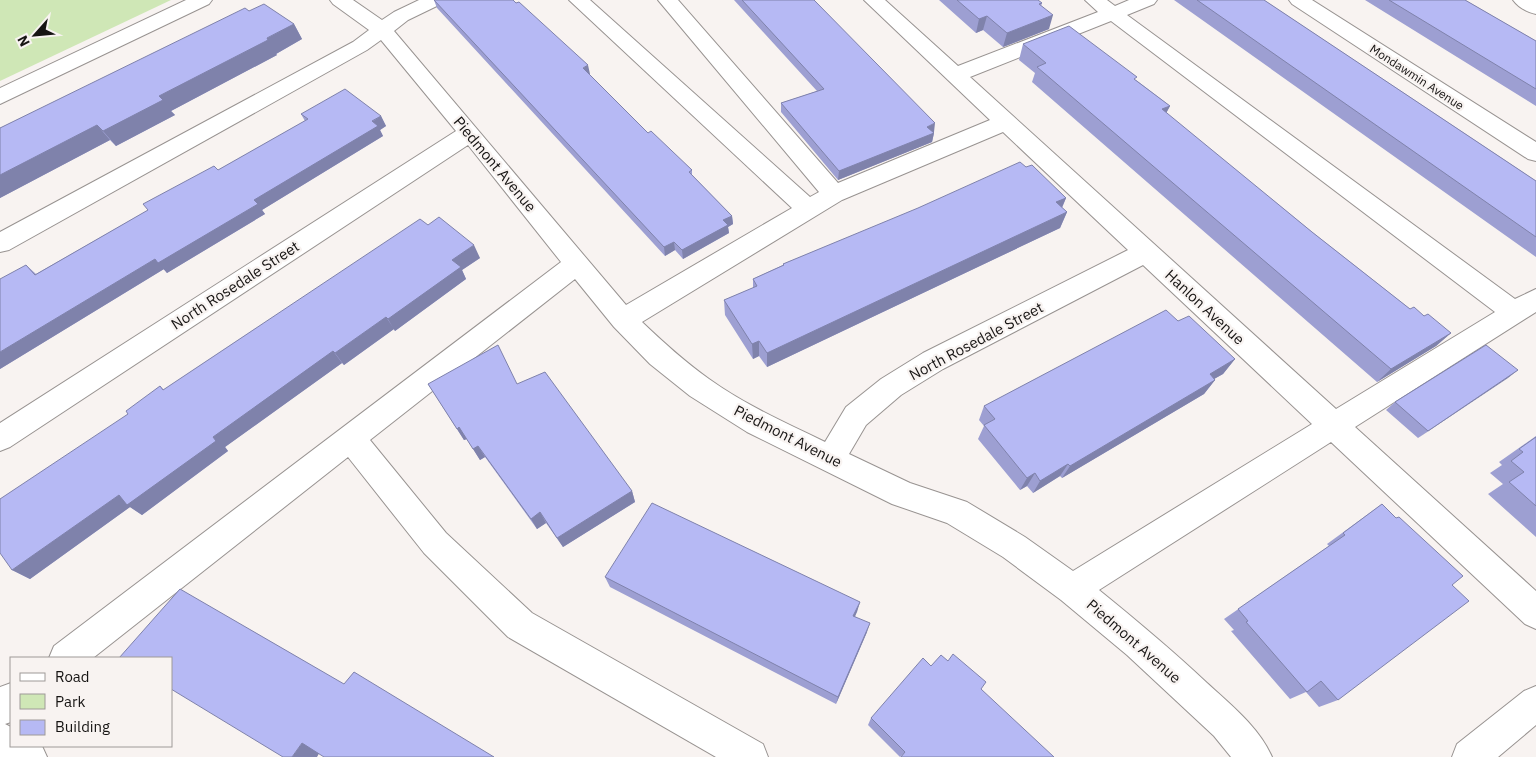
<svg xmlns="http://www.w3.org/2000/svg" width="1536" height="757" viewBox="0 0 1536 757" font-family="'IBM Plex Sans',sans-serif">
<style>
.green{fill:#cfe7b6}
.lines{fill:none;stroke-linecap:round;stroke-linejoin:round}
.minor-casing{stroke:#989391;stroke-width:2}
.minor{fill:#fff;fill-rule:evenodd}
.wall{fill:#9d9fd2}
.shaded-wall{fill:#7f82ab}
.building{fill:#b6b9f4;stroke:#7f82ab}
.labels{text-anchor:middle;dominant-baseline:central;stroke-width:4.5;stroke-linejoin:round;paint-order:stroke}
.far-street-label{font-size:12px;fill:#161413;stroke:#f8f3f1}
.street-label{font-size:15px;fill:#161413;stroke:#f8f3f1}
</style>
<rect width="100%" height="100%" fill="#f8f3f1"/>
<path class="green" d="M 0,0 L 171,0 L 0,81 Z"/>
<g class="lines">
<g class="minor-casing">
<path id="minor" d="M 186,0 L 212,0 L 209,4 L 0,104 L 0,88 Z
M 330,0 L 353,0 L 382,20 L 394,12 L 419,0 L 444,0 L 441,4 L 408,20 L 394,31 L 626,305 L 792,208 L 569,0 L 590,0 L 810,197 L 819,192 L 658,0 L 678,0 L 838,183 L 990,120 L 864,0 L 885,0 L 958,66 L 1098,12 L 1085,0 L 1107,0 L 1115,6 L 1129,0 L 1157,0 L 1154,4 L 1127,15 L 1515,299 L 1536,289 L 1536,312 L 1355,427 L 1536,591 L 1536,629 L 1525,624 L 1331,442 L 1099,590 C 1136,620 1172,650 1207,683 C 1230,704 1259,727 1272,757 L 1231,757 L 1214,736 L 1127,655 L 1061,600 L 1003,557 L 947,523 L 892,504 L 747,432 L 690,396 L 650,364 L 614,327 L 575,279 L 370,440 L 446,533 L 532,613 L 763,744 L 768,757 L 716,757 L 508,637 L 424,553 L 348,457 L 93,658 L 49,658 L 54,646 L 561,262 L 468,145 L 10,447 L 0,451 L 0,423 L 456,131 L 381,40 L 367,50 L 9,250 L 0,252 L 0,232 L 353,42 L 369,30 L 333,4 ZM 1111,21 L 1495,312 L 1336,409 L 970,77 ZM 1003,132 L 1128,250 L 923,353 L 881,379 L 846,407 L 825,442 C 786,423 745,405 709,379 C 685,362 663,342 642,322 L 842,200 ZM 1143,265 L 1312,424 L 1073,571 L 1025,537 L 967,502 L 910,483 L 849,454 L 866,425 L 901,395 L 943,369 Z
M 1289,0 L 1312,0 L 1536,142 L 1536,161 L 1528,159 L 1292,4 Z
M 1513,0 L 1536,0 L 1536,14 C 1527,12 1518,7 1513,0 Z
M 11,683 L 11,722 L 5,724 L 11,727 L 11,746 L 42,746 L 47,757 L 0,757 L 0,687 Z
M 1536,686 L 1536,725 L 1498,757 L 1452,757 L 1457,744 L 1524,691 Z"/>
</g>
<use href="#minor" class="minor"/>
</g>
<path class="wall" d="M 434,0 L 590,74 L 589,74 L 648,133 L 692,170 L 692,175 L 732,216 L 733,224 L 728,227 L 729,233 L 683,259 L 675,250 L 665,256 L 437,8 Z
M 734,0 L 814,0 L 934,132 L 933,132 L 934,133 L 932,142 L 838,180 L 781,112 L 781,103 L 817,91 Z
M 939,0 L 1038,0 L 1042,3 L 1041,6 L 1049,29 L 1003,47 L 983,30 L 976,33 Z
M 1174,0 L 1264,0 L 1536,181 L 1536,257 Z
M 1365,0 L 1465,0 L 1536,41 L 1536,106 Z
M 249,11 L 294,24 L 302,39 L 276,54 L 277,55 L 171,111 L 175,115 L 116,146 L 110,140 L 0,198 L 0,128 Z
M 1023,44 L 1136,80 L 1170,106 L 1166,113 L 1312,232 L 1410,309 L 1424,316 L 1451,333 L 1436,346 L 1377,382 L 1032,82 L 1035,73 L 1019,60 Z
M 301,114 L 381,116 L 386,126 L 380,130 L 383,136 L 262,210 L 265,214 L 167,273 L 164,269 L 0,369 L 26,265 L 36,274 L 305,121 Z
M 1026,167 L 1066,198 L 1062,208 L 1067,212 L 1060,228 L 767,367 L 759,356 L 753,359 L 725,315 L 724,300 L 753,288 L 753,279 L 783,265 L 783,264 Z
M 428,225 L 480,258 L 462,270 L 466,279 L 395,331 L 394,329 L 344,365 L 342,363 L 282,406 L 225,447 L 228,451 L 142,515 L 130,507 L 30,579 L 12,570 L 128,414 L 160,386 L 164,390 Z
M 1178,321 L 1235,359 L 1223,374 L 1214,379 L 1215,380 L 1204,394 L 1062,478 L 1060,476 L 1033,493 L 1027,486 L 1020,490 L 978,439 L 984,426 L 979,420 L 984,406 Z
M 1518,370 L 1418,438 L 1386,410 L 1395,402 Z
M 428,384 L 517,384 L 632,491 L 635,502 L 563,547 L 546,523 L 537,529 L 485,457 L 480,460 L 467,439 L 464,440 Z
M 1536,436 L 1536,537 L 1488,494 L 1503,484 L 1490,473 L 1502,465 L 1499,462 Z
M 1382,504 L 1452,585 L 1338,700 L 1319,707 L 1306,692 L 1290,699 L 1231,631 L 1234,630 L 1224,619 L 1329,546 L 1327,544 Z
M 605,577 L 860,602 L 855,616 L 867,632 L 836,704 L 610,587 Z
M 931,666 L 981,689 L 900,757 L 868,725 L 871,718 Z"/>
<path class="shaded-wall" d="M 1053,15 L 1049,29 L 1003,47 L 1007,33 Z
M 987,16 L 983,30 L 976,33 L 979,19 Z
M 294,24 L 302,39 L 276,54 L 277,55 L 171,111 L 175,115 L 116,146 L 103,131 L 159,96 Z
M 588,65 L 590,74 L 585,77 L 583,68 Z
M 1170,106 L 1162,121 L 1162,109 Z
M 381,116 L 386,126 L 380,130 L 383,136 L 262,210 L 265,214 L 167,273 L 158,263 Z
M 935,123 L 934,132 L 925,135 L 927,127 Z
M 97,125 L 110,140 L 0,198 L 0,175 Z
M 934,133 L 932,142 L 838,180 L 839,171 Z
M 1066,198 L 1059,214 L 1056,202 Z
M 1067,212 L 1060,228 L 767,367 L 767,353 Z
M 732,216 L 733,224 L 728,227 L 729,233 L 683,259 L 682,250 L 723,220 Z
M 674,242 L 675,250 L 665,256 L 664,247 Z
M 474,245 L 480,258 L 462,270 L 466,279 L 395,331 L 388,319 L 452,260 Z
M 155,259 L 164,269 L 0,369 L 0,352 Z
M 386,317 L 394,329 L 344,365 L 335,353 Z
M 1451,333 L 1436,346 L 1377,382 L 1391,369 Z
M 759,341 L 759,356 L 753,359 L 752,344 Z
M 333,351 L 342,363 L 225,447 L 228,451 L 142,515 L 130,507 L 30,579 L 12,570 L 119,495 Z
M 1235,359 L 1223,374 L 1198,388 L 1210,374 Z
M 1518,370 L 1508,378 L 1418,438 L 1428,431 Z
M 1215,380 L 1204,394 L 1062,478 L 1070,466 Z
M 459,427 L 467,439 L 464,440 L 457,429 Z
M 478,446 L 485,457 L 480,460 L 473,449 Z
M 1068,464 L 1060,476 L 1033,493 L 1040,481 Z
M 1035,473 L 1027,486 L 1020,490 L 1027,478 Z
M 632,491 L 635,502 L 563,547 L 557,538 Z
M 540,512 L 546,523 L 537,529 L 531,519 Z
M 860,602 L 857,612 L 851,625 L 853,616 Z
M 870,623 L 867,632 L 836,704 L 838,697 Z
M 302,743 L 321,750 L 317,757 L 292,757 Z"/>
<path class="building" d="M 434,0 L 513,0 L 516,3 L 519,2 L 588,65 L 583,68 L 648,133 L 651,131 L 692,170 L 689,172 L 732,216 L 723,220 L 728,225 L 682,250 L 674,242 L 664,247 Z
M 742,0 L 814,0 L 935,123 L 927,127 L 934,133 L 839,171 L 781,103 L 824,89 Z
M 957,0 L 1038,0 L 1042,3 L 1039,4 L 1053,15 L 1007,33 L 987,16 L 979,19 Z
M 1197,0 L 1264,0 L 1536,181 L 1536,237 Z
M 1389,0 L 1465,0 L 1536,41 L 1536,89 Z
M 264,4 L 294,24 L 267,38 L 268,40 L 159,96 L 163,100 L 103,131 L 97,125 L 0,175 L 0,128 L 245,8 L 249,11 Z
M 1069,26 L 1137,77 L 1134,79 L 1170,106 L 1162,109 L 1312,232 L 1410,309 L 1414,307 L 1424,316 L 1428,314 L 1451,333 L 1391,369 L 1037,67 L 1046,63 L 1023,44 Z
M 345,89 L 381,116 L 372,121 L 378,126 L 254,200 L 258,204 L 158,263 L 155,259 L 0,352 L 0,279 L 26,265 L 35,275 L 148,210 L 143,204 L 214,166 L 218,170 L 308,119 L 301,114 Z
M 1020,162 L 1026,167 L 1032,165 L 1066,198 L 1056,202 L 1067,212 L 767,353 L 759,341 L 752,344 L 724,300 L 757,286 L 753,279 L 784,265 L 783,264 L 918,208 Z
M 439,217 L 474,245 L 452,260 L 461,267 L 388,319 L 386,317 L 335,353 L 333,351 L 213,437 L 216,441 L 127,505 L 119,495 L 12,570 L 0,553 L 0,499 L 128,414 L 126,411 L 160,386 L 163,390 L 420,219 L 428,225 Z
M 1166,310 L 1178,321 L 1189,316 L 1235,359 L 1210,374 L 1215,380 L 1070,466 L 1068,464 L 1040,481 L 1035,473 L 1027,478 L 984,425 L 995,419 L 984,406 Z
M 498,345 L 517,384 L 545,372 L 632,491 L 557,538 L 540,512 L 531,519 L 478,446 L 473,449 L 459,427 L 457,429 L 428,384 Z
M 1486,345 L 1518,370 L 1428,431 L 1395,402 Z
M 1536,437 L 1536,506 L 1509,482 L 1524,472 L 1511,461 L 1523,452 L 1519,449 Z
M 652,503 L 860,602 L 853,616 L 870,623 L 838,697 L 605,577 Z
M 1382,504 L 1396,518 L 1399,517 L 1463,576 L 1452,585 L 1469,601 L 1338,700 L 1321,681 L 1307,692 L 1246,622 L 1248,621 L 1238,609 L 1345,535 L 1343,533 Z
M 180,589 L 344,684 L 354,672 L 494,757 L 324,757 L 302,743 L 292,757 L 283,757 L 171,689 L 171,658 L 119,658 Z
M 953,654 L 986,682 L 981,689 L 1054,757 L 901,757 L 905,752 L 871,718 L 923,658 L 931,666 L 941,655 L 948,661 Z"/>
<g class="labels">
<g class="far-street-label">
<text transform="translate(1417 77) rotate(33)">Mondawmin Avenue</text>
</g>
<g class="street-label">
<text transform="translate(495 164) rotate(50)">Piedmont Avenue</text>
<text transform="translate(235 285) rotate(-33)">North Rosedale Street</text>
<text transform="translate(1205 307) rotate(43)">Hanlon Avenue</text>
<text transform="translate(976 341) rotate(-28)">North Rosedale Street</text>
<text transform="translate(788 436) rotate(27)">Piedmont Avenue</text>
<text transform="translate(1134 641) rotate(41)">Piedmont Avenue</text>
</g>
</g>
<rect x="10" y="657" width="162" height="90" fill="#f8f3f1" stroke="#9e9a98"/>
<rect x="20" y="673" width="25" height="8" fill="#ffffff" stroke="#9e9a98"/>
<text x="55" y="682" font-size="15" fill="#161413">Road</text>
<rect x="20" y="694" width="25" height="15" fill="#cfe7b6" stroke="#9e9a98"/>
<text x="55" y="707" font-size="15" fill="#161413">Park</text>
<rect x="20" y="720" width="25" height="15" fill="#b6b9f4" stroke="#9e9a98"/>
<text x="55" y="732" font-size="15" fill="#161413">Building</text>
<g transform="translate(35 35) rotate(243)" stroke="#f8f3f1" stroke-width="4" paint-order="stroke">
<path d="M0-4L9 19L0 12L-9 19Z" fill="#161413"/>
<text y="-8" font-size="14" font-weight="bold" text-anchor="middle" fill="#161413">N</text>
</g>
</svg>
